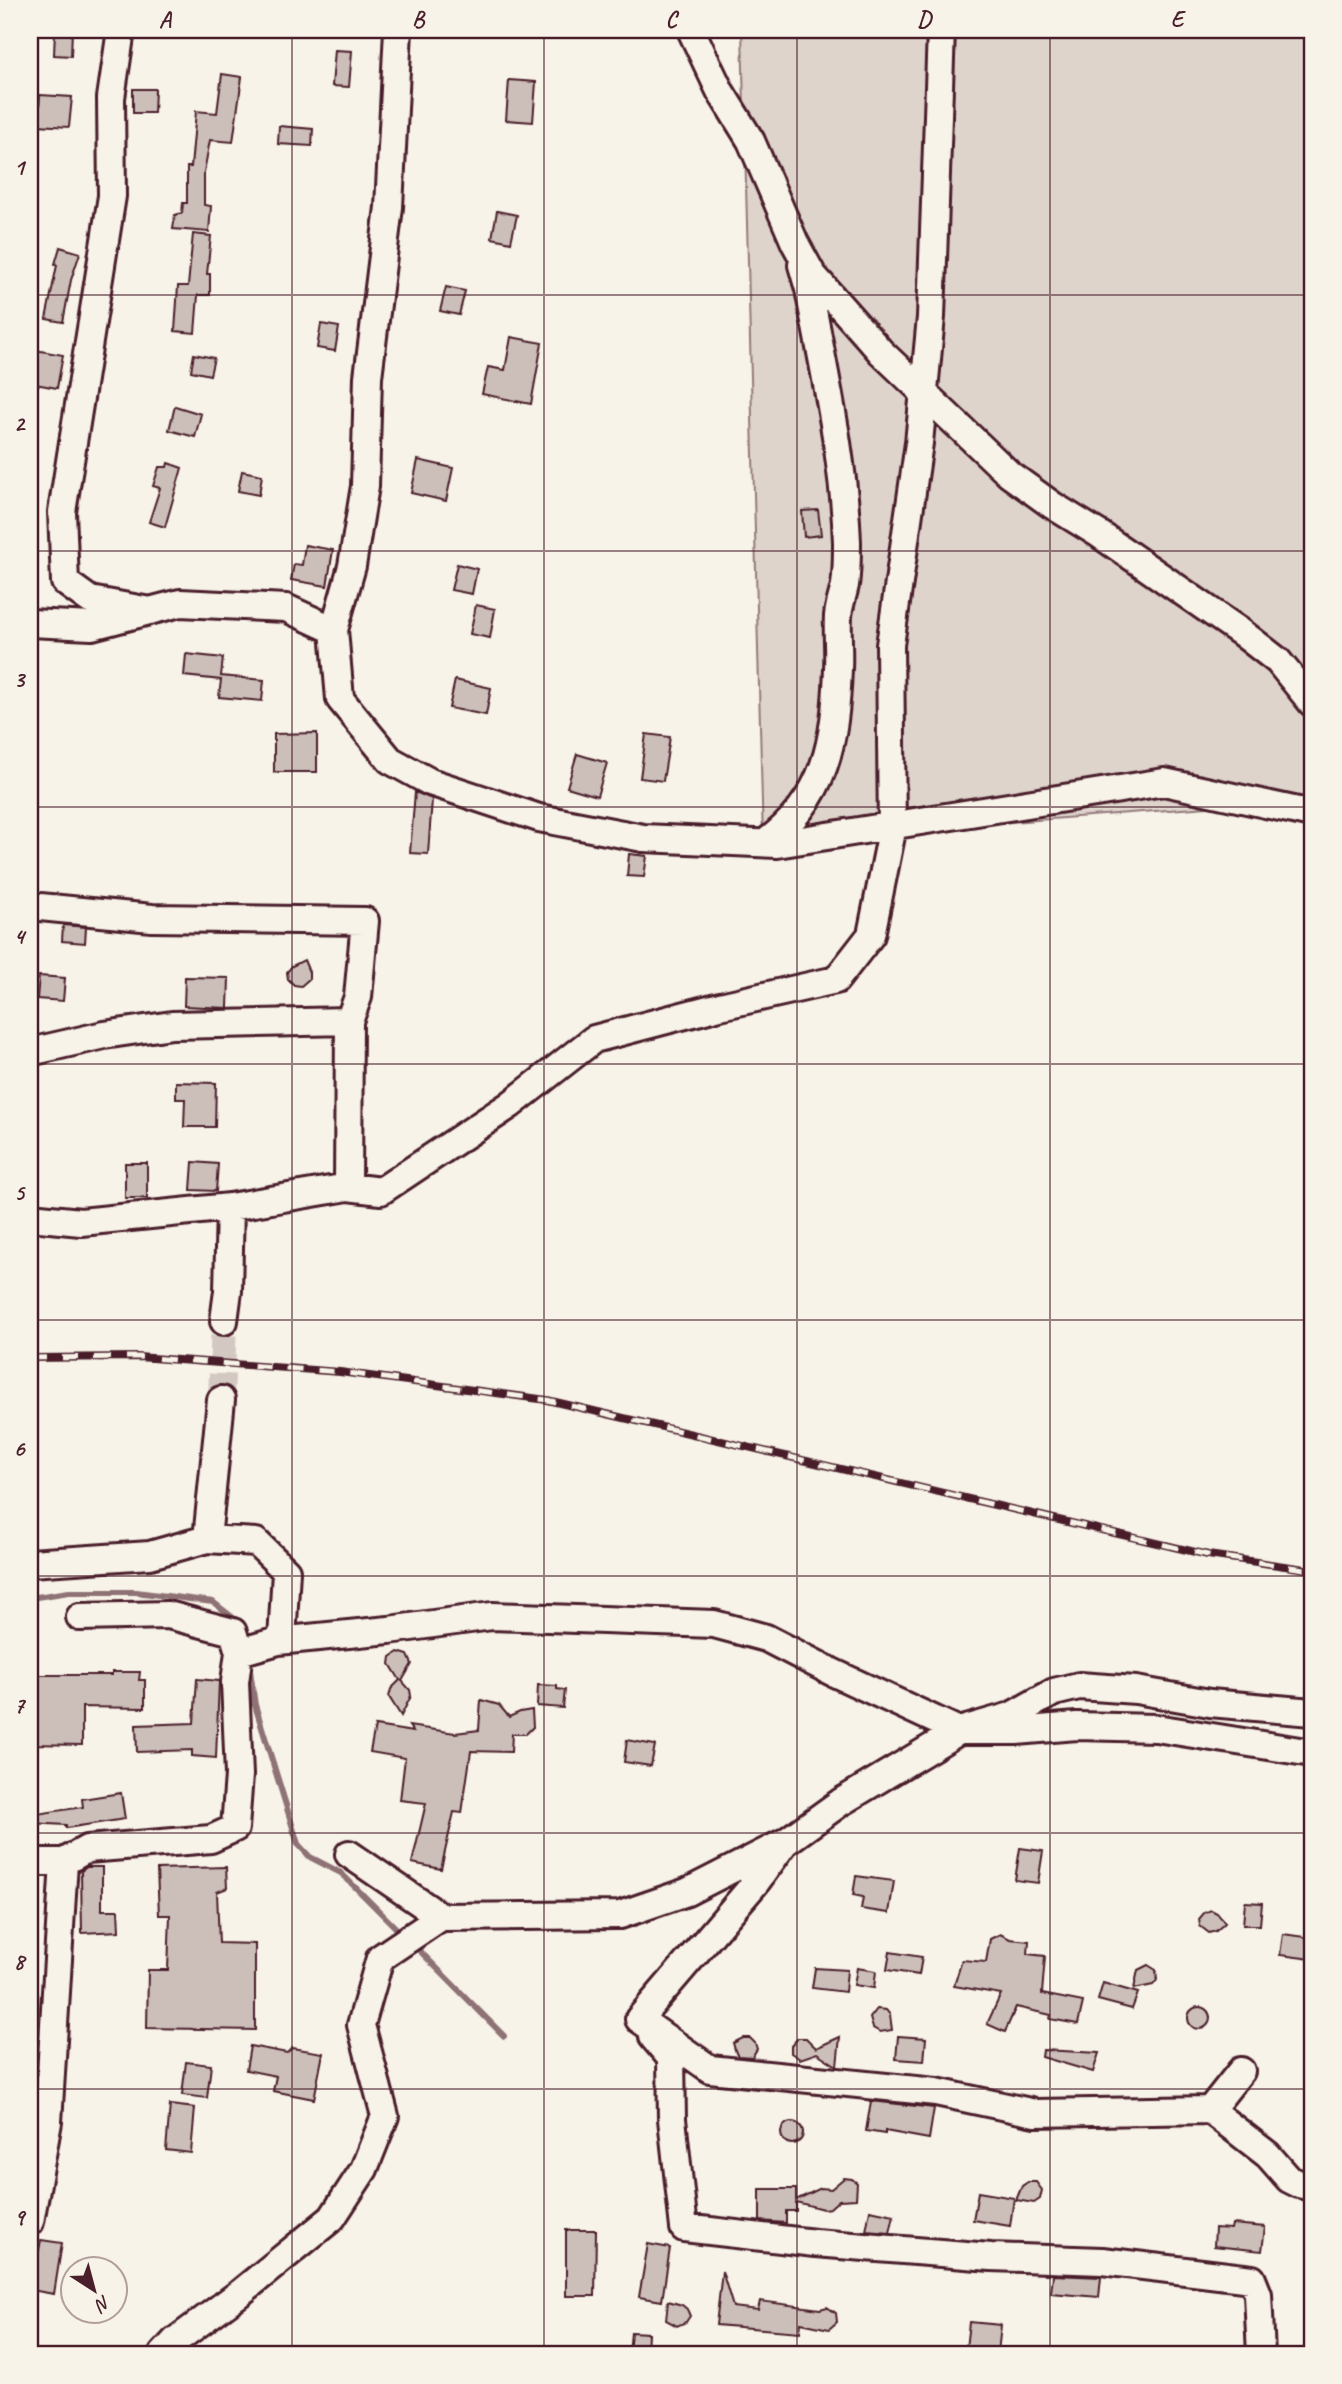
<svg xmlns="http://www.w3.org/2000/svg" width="1342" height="2384" viewBox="0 0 1342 2384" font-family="Caveat,sans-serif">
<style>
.park{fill:#ded4cc;stroke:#947a7c;stroke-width:2}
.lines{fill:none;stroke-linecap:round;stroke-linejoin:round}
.stream{stroke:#8e7275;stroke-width:6}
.building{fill:#ccbfb9;stroke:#4a1f2b;stroke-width:2}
.minor-tunnel{stroke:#d4c9c2;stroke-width:26;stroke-dasharray:26 13;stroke-linecap:butt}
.minor-casing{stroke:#4a1f2b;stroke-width:32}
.minor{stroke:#f7f3e8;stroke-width:26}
.rail-casing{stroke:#4a1f2b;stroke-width:8}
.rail{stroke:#f7f3e8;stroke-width:5;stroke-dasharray:16;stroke-linecap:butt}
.grid{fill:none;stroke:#4a1f2b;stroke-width:2;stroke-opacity:0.55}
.neatline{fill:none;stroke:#4a1f2b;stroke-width:2.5}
.grid-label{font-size:23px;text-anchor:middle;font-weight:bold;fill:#4a1f2b}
</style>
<rect width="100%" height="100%" fill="#f7f3e8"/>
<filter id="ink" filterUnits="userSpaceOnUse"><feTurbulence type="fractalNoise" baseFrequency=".0143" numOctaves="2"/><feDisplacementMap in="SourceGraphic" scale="14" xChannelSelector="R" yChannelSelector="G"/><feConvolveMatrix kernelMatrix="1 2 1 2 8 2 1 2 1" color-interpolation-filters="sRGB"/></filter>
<g filter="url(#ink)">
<path class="park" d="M 742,30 L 1312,30 L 1312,799 L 763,841 Z"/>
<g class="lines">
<path class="stream" d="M 30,1598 L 69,1592 L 136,1592 L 213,1602 L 240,1623
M 249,1664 L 255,1705 L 298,1844 L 310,1857 L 341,1873 L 404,1936
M 412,1943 L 504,2036"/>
</g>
<path class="building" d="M 55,30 L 72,30 L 71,56 L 54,55 Z
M 335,50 L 352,51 L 349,87 L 332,86 Z
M 222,74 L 242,77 L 233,142 L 210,140 L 204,172 L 204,205 L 211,206 L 209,232 L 173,229 L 175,215 L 182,213 L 183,203 L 187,203 L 187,167 L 191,167 L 196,111 L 217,113 Z
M 509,80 L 536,82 L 533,122 L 506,120 Z
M 133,89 L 155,89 L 154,113 L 133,113 Z
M 40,95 L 72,97 L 69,127 L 38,125 Z
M 279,126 L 313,129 L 312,146 L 278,144 Z
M 497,211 L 517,215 L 511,242 L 492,238 Z
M 193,234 L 211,236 L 207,274 L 210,274 L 210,295 L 198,295 L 195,333 L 175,331 L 178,286 L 188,286 Z
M 60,247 L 80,253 L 71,280 L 63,322 L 46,319 L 57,265 L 55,264 Z
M 446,287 L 465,291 L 459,315 L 440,311 Z
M 321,324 L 339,327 L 335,351 L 317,348 Z
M 511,337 L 542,343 L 531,404 L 482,394 L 488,367 L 505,370 Z
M 30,349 L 63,355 L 57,388 L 30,383 Z
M 194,354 L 214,358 L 210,375 L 191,371 Z
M 175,406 L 201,414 L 195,437 L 169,430 Z
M 418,460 L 453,468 L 446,501 L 411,493 Z
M 168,463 L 182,468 L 165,527 L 149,522 L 160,488 L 153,486 L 159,467 L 167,467 Z
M 242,471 L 262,475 L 259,495 L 238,491 Z
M 818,510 L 821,535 L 804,537 L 802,511 Z
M 305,545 L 333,550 L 327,586 L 291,580 L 294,564 L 302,565 Z
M 457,564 L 477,569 L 472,594 L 451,590 Z
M 476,605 L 495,609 L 490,638 L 470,634 Z
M 186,654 L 223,658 L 221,676 L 264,680 L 262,701 L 219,697 L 221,680 L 184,676 Z
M 455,680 L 491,688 L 486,715 L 449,708 Z
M 317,733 L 317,772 L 274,772 L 274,734 Z
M 646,734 L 670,737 L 663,781 L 640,778 Z
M 577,754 L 607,763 L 597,796 L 567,787 Z
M 415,792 L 432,799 L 428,854 L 410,853 Z
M 629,854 L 647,856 L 644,877 L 627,876 Z
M 63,925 L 86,927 L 85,943 L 62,941 Z
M 304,960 L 309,972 L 309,979 L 301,986 L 294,985 L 288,979 L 287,972 L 292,966 Z
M 39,976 L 65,978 L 63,1001 L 37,999 Z
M 185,977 L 229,978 L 228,1008 L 184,1006 Z
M 176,1082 L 216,1083 L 215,1127 L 184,1127 L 185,1099 L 176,1099 Z
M 193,1162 L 218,1164 L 216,1191 L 191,1190 Z
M 125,1163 L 147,1163 L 147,1198 L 125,1198 Z
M 398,1652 L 408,1655 L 412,1664 L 402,1681 L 410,1690 L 411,1696 L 401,1716 L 389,1697 L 391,1689 L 400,1680 L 390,1664 L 391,1657 Z
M 112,1672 L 140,1672 L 139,1680 L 145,1680 L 145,1708 L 82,1707 L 82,1745 L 30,1744 L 30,1675 L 112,1675 Z
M 197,1679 L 219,1681 L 216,1758 L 192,1756 L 192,1750 L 137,1752 L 136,1725 L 194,1723 Z
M 538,1685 L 557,1686 L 557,1689 L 565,1690 L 563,1708 L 537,1706 Z
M 481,1700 L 499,1705 L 509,1717 L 520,1712 L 532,1710 L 533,1727 L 526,1734 L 512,1734 L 511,1752 L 471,1751 L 462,1813 L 454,1812 L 441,1869 L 412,1863 L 426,1803 L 400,1800 L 405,1758 L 370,1752 L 375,1726 L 413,1732 L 409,1726 L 455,1733 L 479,1730 Z
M 627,1740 L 655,1745 L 651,1766 L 624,1762 Z
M 121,1793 L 125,1819 L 66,1828 L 66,1825 L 30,1823 L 30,1815 L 83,1807 L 82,1799 Z
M 1020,1848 L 1043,1851 L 1038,1883 L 1015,1880 Z
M 87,1867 L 102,1867 L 102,1910 L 118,1910 L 119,1931 L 82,1933 L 81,1871 Z
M 226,1867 L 227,1888 L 217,1892 L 219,1943 L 255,1944 L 255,2030 L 147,2028 L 148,1970 L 168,1970 L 170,1915 L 159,1915 L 157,1869 Z
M 856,1876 L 894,1881 L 889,1913 L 861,1909 L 863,1897 L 853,1895 Z
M 1245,1902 L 1262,1903 L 1260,1925 L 1243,1925 Z
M 1211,1910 L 1217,1913 L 1225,1923 L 1216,1931 L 1209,1933 L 1200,1926 L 1199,1919 L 1204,1913 Z
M 1000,1934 L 1010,1939 L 1029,1941 L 1028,1954 L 1045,1956 L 1042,1994 L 1083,2002 L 1078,2024 L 1050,2019 L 1051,2015 L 1016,2007 L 1005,2032 L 987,2024 L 1001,1994 L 954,1986 L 962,1960 L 986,1962 L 990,1939 Z
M 1283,1934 L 1312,1938 L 1312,1959 L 1280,1955 Z
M 890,1952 L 922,1957 L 919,1975 L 887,1970 Z
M 1148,1965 L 1156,1970 L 1157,1980 L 1153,1985 L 1134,1989 L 1138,1970 Z
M 815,1968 L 847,1970 L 845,1992 L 812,1988 Z
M 857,1968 L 876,1971 L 874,1988 L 854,1985 Z
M 1103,1983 L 1138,1993 L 1132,2009 L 1098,2000 Z
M1188 2018a11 11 0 1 1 22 0a11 11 0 1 1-22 0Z
M 877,2009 L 886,2010 L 890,2015 L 892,2030 L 880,2032 L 873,2028 L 870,2018 Z
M 898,2036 L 926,2038 L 924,2061 L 896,2059 Z
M 840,2037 L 837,2066 L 817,2053 L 800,2059 L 791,2053 L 791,2046 L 798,2038 L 806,2038 L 816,2048 Z
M 743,2038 L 750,2038 L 755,2043 L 757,2049 L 752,2057 L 738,2056 L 736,2053 L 733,2043 Z
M 250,2046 L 287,2053 L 292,2048 L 323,2053 L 314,2099 L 273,2091 L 276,2076 L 246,2070 Z
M 1043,2050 L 1099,2053 L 1093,2072 L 1042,2057 Z
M 186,2062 L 211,2065 L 207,2098 L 182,2095 Z
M 871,2101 L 934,2108 L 929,2139 L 885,2131 L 885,2134 L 866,2131 Z
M 170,2105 L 195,2108 L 191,2153 L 166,2150 Z
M781 2133a11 11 0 1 1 22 0a11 11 0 1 1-22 0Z
M 844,2178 L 852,2179 L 857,2183 L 856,2199 L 839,2200 L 830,2208 L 823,2209 L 796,2202 L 796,2211 L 786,2211 L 786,2223 L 760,2221 L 760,2189 L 796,2189 L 796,2200 L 821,2188 L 831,2189 Z
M 1028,2182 L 1036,2182 L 1042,2190 L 1040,2199 L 1034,2203 L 1016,2200 L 1022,2186 Z
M 978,2192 L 1014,2198 L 1010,2226 L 973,2220 Z
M 870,2210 L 894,2215 L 890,2233 L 866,2231 Z
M 1232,2224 L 1265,2227 L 1262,2251 L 1214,2246 L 1215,2228 L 1231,2229 Z
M 566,2230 L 596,2230 L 595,2296 L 566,2296 Z
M 41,2240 L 62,2243 L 54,2294 L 31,2290 Z
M 648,2244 L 670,2248 L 662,2301 L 639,2297 Z
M 722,2271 L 733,2307 L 758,2310 L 760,2301 L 820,2309 L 827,2307 L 836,2313 L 837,2322 L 829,2329 L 801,2323 L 800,2332 L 716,2325 Z
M 1053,2275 L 1101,2277 L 1099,2297 L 1051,2293 Z
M 668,2301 L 682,2305 L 687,2309 L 690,2316 L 686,2322 L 677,2326 L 666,2320 Z
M 969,2322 L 1001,2325 L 998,2353 L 966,2349 Z
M 631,2332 L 648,2333 L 647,2354 L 629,2354 Z"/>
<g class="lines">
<path class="minor-tunnel" d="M 221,1400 L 224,1321"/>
<g class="minor-casing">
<path id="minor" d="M 121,30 L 111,98 L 112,196 L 62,512 L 65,582 L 90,600 L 150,611
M 398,30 L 389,207 L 368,377 L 365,486 L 352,566 L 334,630 L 340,699 L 390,760 L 430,782 L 539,818 L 643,838 L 777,844 L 1164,782 L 1312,814
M 691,30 L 720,91 L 751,141 L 795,243 L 812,274 L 881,352 L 1009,474 L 1052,505 L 1099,534 L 1242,633 L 1278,661 L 1312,703
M 30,623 L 92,626 L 180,603 L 286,608 L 334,630
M 765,843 C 827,798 835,741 838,669 C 839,652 837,634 838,616 C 839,605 843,595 845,585 C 847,571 847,556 847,542 C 844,457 824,372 809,289 L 802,265
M 30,906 L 152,918 L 365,921 L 358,997 L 349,1021 L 348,1187 L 230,1207 L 81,1222 L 30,1217
M 30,1052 L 104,1035 L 172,1025 L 349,1021
M 348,1187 L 381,1191 L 510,1105 L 594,1039 L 720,1006 L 836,980 L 871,935 L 892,831 L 890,645 L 919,443 L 931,317 L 941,30
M 224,1321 L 228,1291 L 230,1207
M 207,1539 L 221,1400
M 30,1563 L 150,1555 L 207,1539 L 256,1542 L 286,1571 L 282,1640
M 239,1652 L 278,1641 L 389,1630 L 492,1616 L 714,1624 L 766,1638 L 832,1672 L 959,1731 L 1016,1731 L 1077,1726 L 1156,1728 L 1312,1753
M 783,1845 L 757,1881 L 639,2019 L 710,2069 L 936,2092 L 1035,2113 L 1210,2110 L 1241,2071
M 349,1854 L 441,1917 L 620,1915 L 687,1892 L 787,1841 L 841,1802 L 959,1731 L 1011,1716 L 1054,1692 L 1079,1686 L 1136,1690 L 1210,1703 L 1312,1712
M 30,1862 L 64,1862
M 653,2037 L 671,2058 L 672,2119 L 684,2228 L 815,2243 L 991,2257 L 1102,2261 L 1252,2279 L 1258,2294 L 1261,2354
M 1210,2110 L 1268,2155 L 1289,2179 L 1299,2184 L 1312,2187
M 30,2222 L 48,2122 L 64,1862 L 87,1849 L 211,1839 L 235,1828 L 239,1775 L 235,1682 L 239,1652 L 233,1632 L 168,1615 L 80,1617
M 163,2354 L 175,2341 L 240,2293 L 332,2218 L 364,2169 L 385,2116 L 361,2025 L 380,1958 L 441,1917"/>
</g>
<use href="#minor" class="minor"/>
<g class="rail-casing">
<path id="rail" d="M 30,1358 L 138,1357 L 340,1372 L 547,1400 L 1208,1555 L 1312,1570"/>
</g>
<use href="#rail" class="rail"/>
</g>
</g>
<path class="grid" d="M 292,30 L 292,2354M 544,30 L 544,2354M 797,30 L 797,2354M 1050,30 L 1050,2354M 30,295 L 1312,295M 30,551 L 1312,551M 30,807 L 1312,807M 30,1064 L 1312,1064M 30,1320 L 1312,1320M 30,1576 L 1312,1576M 30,1833 L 1312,1833M 30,2089 L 1312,2089"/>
<rect width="1342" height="2384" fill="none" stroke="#f7f3e8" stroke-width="77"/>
<g transform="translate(94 2290) rotate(144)"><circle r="33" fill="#f7f3e8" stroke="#b29e9c" stroke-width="2"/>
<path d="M0-5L12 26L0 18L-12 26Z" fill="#4a1f2b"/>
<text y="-10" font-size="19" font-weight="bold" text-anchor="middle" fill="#4a1f2b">N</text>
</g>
<rect x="38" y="38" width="1266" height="2308" class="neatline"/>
<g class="grid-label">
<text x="165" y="27">A</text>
<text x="418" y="27">B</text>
<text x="671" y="27">C</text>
<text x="924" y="27">D</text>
<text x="1177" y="27">E</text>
<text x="19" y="175">1</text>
<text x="19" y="431">2</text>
<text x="19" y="687">3</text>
<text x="19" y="944">4</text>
<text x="19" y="1200">5</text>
<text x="19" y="1456">6</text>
<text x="19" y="1713">7</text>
<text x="19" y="1969">8</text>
<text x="19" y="2225">9</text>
</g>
</svg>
